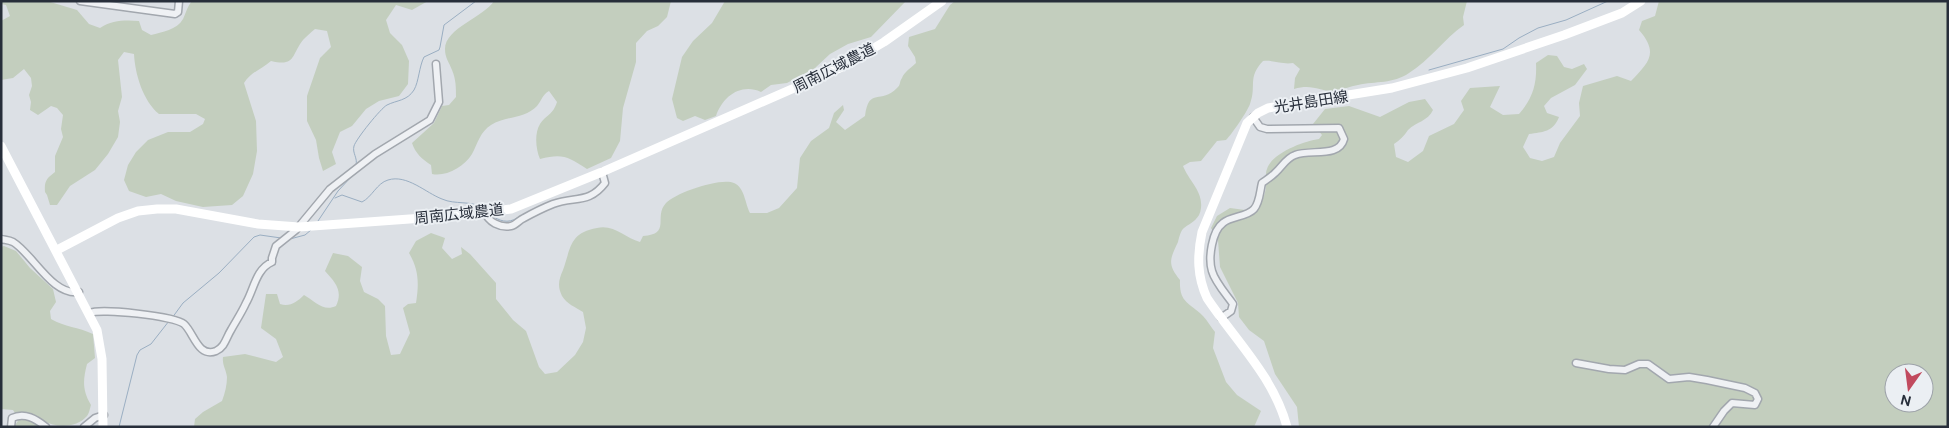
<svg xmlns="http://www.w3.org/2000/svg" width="1949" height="428" viewBox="0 0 1949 428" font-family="'DM Sans','Noto Sans JP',sans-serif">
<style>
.green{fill:#c3cebe;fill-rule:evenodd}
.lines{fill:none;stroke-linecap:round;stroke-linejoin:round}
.stream{stroke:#9aaec2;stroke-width:1}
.street-casing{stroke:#a2a7ae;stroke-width:9}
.street{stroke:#eff1f4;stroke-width:6}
.secondary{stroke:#fff;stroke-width:9}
.labels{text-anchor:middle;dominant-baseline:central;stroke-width:4;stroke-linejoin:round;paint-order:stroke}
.street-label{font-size:15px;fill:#272e3a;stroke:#ebeff3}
</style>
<rect width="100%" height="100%" fill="#dce0e5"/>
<path class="green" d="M 1,1 L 47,1 L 77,10 L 89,24 L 100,28 C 112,20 125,20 139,21 L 142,30 L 151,35 C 162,32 177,30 183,19 C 186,13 187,7 192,1 L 428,1 L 412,10 L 396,5 L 386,20 L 390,33 L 402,45 L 409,61 L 408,84 L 399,96 L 379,101 L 366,109 L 352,126 L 340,132 L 332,152 L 336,164 L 323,171 L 319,158 L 316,140 L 307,121 L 307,96 L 320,58 L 331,47 L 327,31 L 315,29 C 311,32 307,36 303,40 C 291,55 296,67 271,61 C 262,69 251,72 244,83 L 256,121 L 257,151 L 253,174 L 243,196 L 232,205 L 203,207 L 176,201 L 161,194 L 146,197 L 129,191 L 124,180 L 128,165 L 136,152 L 148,140 L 168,132 L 190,132 L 203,124 L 205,119 L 196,114 L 159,114 C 143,101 135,74 134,54 L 124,52 L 118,60 L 122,97 L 118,111 L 120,122 L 118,137 L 108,154 L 95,170 L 70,186 L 57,205 L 50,205 L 47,195 L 45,192 C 44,181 47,178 55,172 L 55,156 L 63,137 L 61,129 L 63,115 L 57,108 L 51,106 L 38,115 L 30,110 L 31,102 L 29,95 L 32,86 L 31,78 L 24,69 L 13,78 L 1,80 L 1,21 L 10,16 L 6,5 L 1,4 Z
M 494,1 L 671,1 L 667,17 L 658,26 L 647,31 L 636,43 L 636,62 L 623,108 L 620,141 L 611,158 L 587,169 C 568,157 563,153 540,159 C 536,150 534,134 540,124 C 546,115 553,115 557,102 L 549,91 C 542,95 542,100 537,106 C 525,119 505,116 491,125 C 480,132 478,143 472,154 C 464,167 446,177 432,174 L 431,165 C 423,160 415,153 412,143 L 434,123 L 442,106 L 449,105 L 456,97 C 456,88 456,79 452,70 C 449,62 445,58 445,49 C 445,28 484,17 494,1 Z
M 725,1 L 906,1 L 871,37 L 848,44 L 830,54 L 815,68 L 787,83 L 771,85 L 761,92 C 741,83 723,96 716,116 L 705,120 L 695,116 L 683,121 L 677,118 L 672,99 L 682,57 L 693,41 L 712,23 Z
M 955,1 L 1467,1 L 1463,17 L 1464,25 C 1444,39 1430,60 1409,73 C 1393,84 1376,81 1358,85 C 1350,86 1343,90 1335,91 C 1320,92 1313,83 1294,89 L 1295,78 L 1300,69 L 1293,63 C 1283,65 1274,60 1263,61 C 1247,78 1257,85 1250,104 C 1247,112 1232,134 1226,140 L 1217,141 L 1201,161 L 1190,162 L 1183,166 C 1189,181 1203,191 1201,208 C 1200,219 1192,222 1184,228 C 1181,230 1179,237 1178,242 C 1170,259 1167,264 1180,280 C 1179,303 1189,302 1203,316 C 1207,320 1211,327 1215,332 L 1213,348 L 1226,382 L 1237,395 L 1261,411 L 1254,427 L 194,427 L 195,419 L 203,412 L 222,401 C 225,393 227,385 227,377 C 226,369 222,365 223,357 L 245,354 L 276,362 L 283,357 L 276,339 L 261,328 L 266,294 L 277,294 L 280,304 C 290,307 297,302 304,295 C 315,301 323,312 336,306 C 343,291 336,283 325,271 L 333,253 L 348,256 L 362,267 L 360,281 L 364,292 L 378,299 L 385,306 L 386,336 L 391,355 L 400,354 L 410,333 L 403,308 L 408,304 L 416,303 C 419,284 419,270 409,253 L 416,241 L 431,233 L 445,238 L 442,248 L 452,259 L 462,254 L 461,247 L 470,254 L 496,283 L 496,299 L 513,320 L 526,331 L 539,367 L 545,374 L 557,372 L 575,355 L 583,342 L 586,328 L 583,312 C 575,307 567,304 562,296 C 557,286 559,279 563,270 C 571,248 569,233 597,228 C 614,224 625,238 640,242 L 643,236 C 672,234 653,217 666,203 C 675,193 721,177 734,183 C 745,188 745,204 750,213 L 767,213 L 779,208 L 797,188 L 800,158 L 811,141 L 829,128 L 834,113 L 843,105 L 844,110 L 836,122 L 845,130 L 865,116 C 869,86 881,105 897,88 C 901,85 899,82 902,78 C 904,72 912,67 916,63 L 915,57 L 908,46 L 909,37 L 935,29 L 950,5 Z
M 1659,1 L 1948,1 L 1948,427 L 1299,427 L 1297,407 L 1275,374 L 1264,341 L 1249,330 L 1239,317 L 1238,303 L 1220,267 L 1218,240 L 1211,228 L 1217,216 L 1230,208 L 1245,210 L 1261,203 C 1264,197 1266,191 1266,185 C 1267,180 1265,173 1267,169 C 1272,153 1304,141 1319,139 L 1322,135 L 1313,124 L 1325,109 L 1349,106 L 1380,117 L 1409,102 L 1425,99 L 1433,110 C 1428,121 1416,122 1408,130 C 1404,136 1400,140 1394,144 L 1396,157 L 1408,162 L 1423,151 L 1429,136 L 1454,124 L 1464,110 L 1461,101 L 1470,88 L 1500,86 L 1490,107 L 1503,115 L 1519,114 C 1533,98 1537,84 1536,63 L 1548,55 L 1557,56 L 1564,67 L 1572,69 L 1584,64 L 1587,69 L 1575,85 L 1551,98 L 1544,106 L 1547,113 L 1559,117 C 1553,132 1543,132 1529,134 L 1523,147 L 1530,158 L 1542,161 L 1554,157 L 1560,143 L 1580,116 L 1579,103 L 1583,86 L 1617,76 L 1631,81 C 1649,62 1659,53 1639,30 L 1642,21 L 1655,16 ZM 1894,373 L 1924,373 L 1924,403 L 1894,403 Z
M 4,246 L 16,251 L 30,268 L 53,289 L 56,302 L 50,311 L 51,319 C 65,327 78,327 93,334 L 95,358 L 87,364 C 83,380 82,390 91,405 C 90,408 89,414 87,416 C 77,428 56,428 44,421 L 35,427 L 14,427 L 19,419 L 13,410 L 1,409 L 1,247 Z"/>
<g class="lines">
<path class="stream" d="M 1429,70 L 1503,49 L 1519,38 L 1538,28 L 1566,20 L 1608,1
M 356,165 C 358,158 352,153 354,146 C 356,139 381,108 387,105 C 397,100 407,101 414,90 C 419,81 419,67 424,57 L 439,50 L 440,47 L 444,25 L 476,1
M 335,198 L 342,195 L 362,202 C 372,197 377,183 388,180 C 407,174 426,193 442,199 C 455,205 471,200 483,208
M 559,199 L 585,194
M 491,215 C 499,221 508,224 517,218
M 523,215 L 551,202
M 318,221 L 338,191 L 351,177
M 290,239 L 305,235 L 311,230
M 172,318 L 183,303 L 219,273 L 254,237 L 260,235 L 281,238
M 119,427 L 137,355 L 140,350 L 151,344 L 169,321"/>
<g class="street-casing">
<path id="street" d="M 80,1 L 175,14 L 178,12 L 179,1
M 485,212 C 488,222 500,228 511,226 C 516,225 519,220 524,218 C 533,213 543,208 553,204 C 575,196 589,204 605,183 L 602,172
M 1,239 C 5,240 9,240 13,242 C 33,254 52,296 79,292
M 90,313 C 100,308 175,316 184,324 C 194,333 198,358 216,351 C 225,347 226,338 231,330 C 236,321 242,312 246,303 C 254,289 256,269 272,262 L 272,258 L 276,246 L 296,230 L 330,189 L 375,154 L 430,120 L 439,102 L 436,64
M 1221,318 L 1231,311 L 1233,304 C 1226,294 1215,282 1212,271 C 1208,258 1212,231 1223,223 C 1231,216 1247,217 1254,209 C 1260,202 1260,190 1262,183 C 1266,180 1271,177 1275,173 C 1282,167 1286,158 1295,155 C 1311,149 1339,158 1344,139 L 1339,128 L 1267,129 L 1260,127 L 1253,117
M 1576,363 L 1609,369 L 1625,370 L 1639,364 L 1648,364 L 1669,379 L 1689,377 L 1707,380 L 1745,388 L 1755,393 L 1758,399 L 1755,405 L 1732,403 L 1724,411 L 1713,427
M 11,427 L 12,418 C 25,412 36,419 46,427
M 84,427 L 95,418 L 104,415"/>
</g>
<use href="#street" class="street"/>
<path class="secondary" d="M 1,146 L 97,330 L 102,359 L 103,427
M 57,250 L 118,218 L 138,211 L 157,209 L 176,209 L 258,224 L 299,227 L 451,216 L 511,209 L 602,172 L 840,68 L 884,42 L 942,1
M 1287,427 C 1274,377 1235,340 1207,298 C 1197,276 1197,256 1202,232 L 1247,123 L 1258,113 L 1268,108 L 1392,88 L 1467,68 L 1564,35 L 1622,13 L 1641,1"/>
</g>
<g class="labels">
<g class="street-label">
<text transform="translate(834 68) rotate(-27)">周南広域農道</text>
<text transform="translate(1311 102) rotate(-9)">光井島田線</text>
<text transform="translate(459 214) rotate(-6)">周南広域農道</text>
</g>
</g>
<rect width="1949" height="428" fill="none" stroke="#272e3a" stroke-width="5"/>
<g transform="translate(1909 388) rotate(194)"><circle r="24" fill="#ebeff3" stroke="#9da2a9"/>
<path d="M0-4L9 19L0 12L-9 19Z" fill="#c14a5e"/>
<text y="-8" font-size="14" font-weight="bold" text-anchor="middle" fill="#272e3a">N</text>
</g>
</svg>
